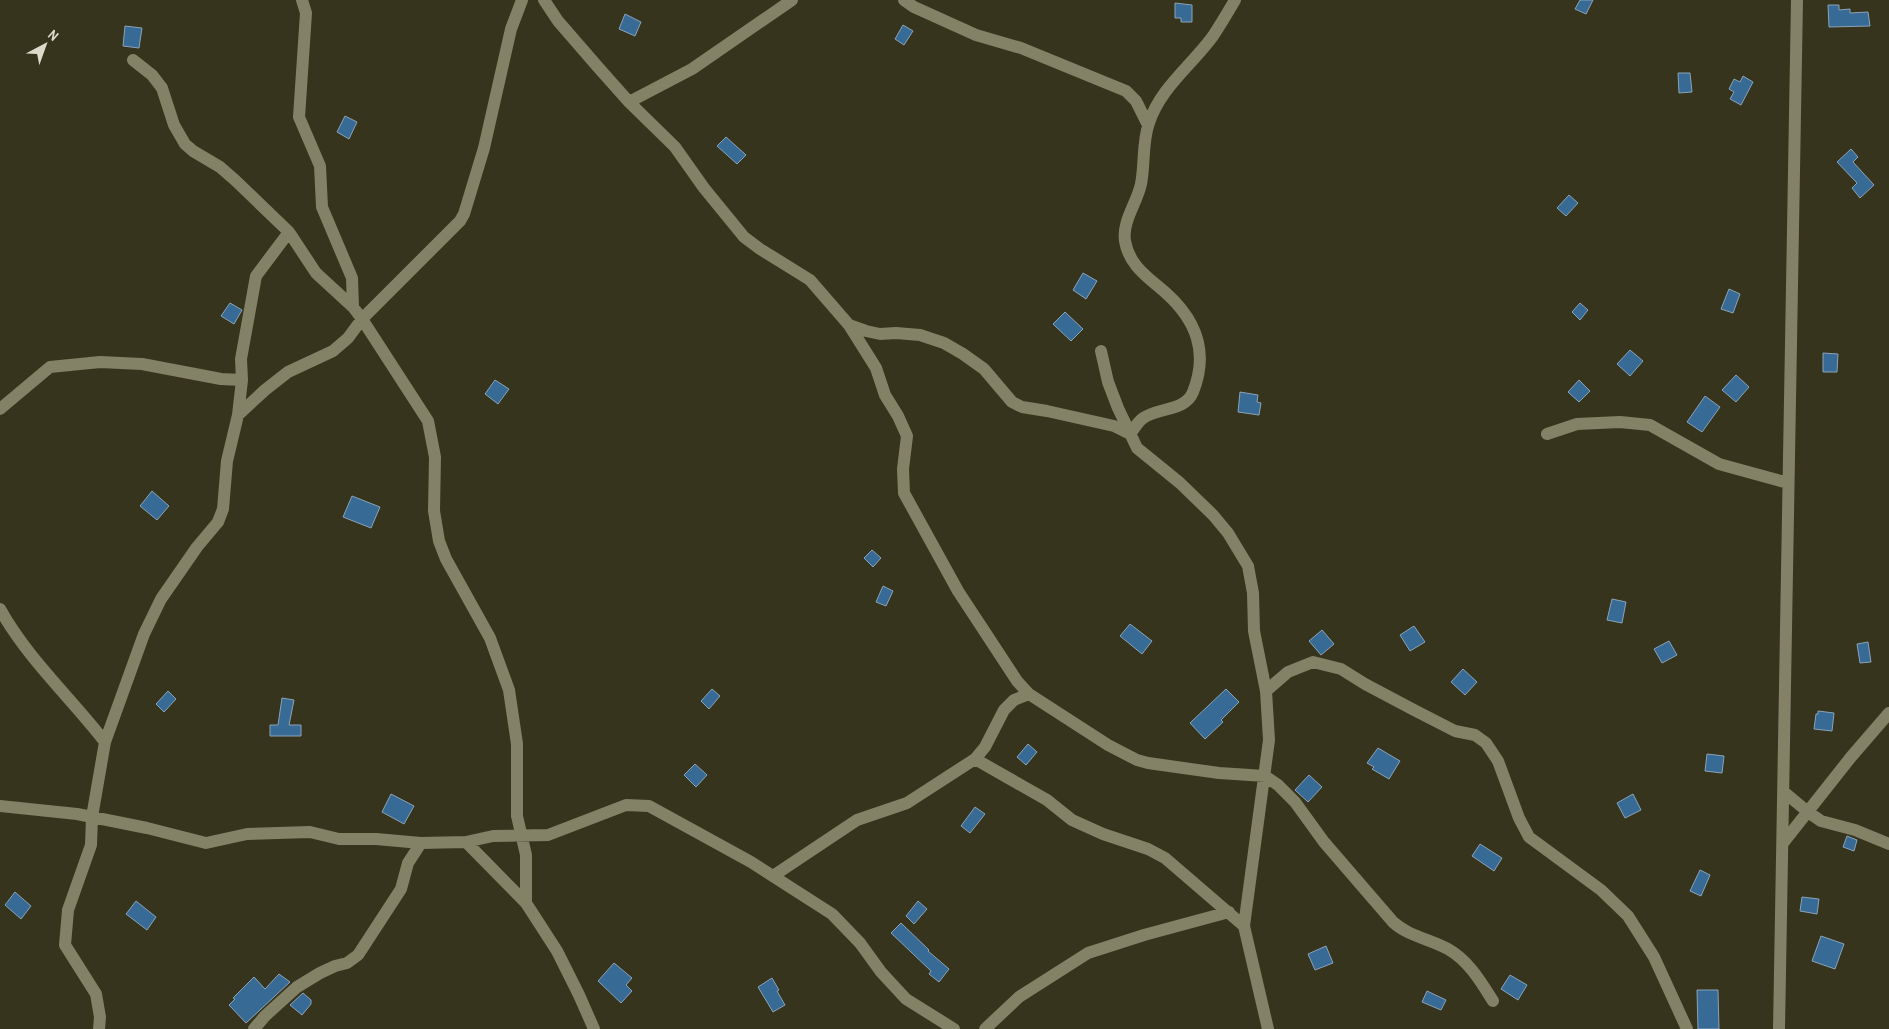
<svg xmlns="http://www.w3.org/2000/svg" width="1889" height="1029" viewBox="0 0 1889 1029" font-family="'Archivo Narrow',sans-serif">
<style>
.building{fill:#376a95;stroke:#8ca3b7}
.lines{fill:none;stroke-linecap:round;stroke-linejoin:round}
.minor{stroke:#838166;stroke-width:12}
</style>
<rect width="100%" height="100%" fill="#36341c"/>
<path class="building" d="M 1580,0 L 1593,0 L 1586,14 L 1575,9 Z
M 1175,3 L 1192,5 L 1192,22 L 1181,22 L 1181,18 L 1175,18 Z
M 1828,5 L 1839,5 L 1839,10 L 1850,9 L 1850,13 L 1868,12 L 1870,26 L 1829,27 Z
M 625,14 L 641,22 L 635,36 L 619,29 Z
M 903,25 L 913,31 L 904,45 L 895,39 Z
M 125,26 L 142,28 L 139,48 L 123,46 Z
M 1678,73 L 1690,73 L 1692,92 L 1679,93 Z
M 1743,76 L 1753,82 L 1741,105 L 1730,99 L 1734,92 L 1729,89 L 1734,79 L 1740,82 Z
M 345,116 L 357,122 L 349,139 L 337,132 Z
M 726,137 L 746,155 L 737,164 L 717,146 Z
M 1851,149 L 1858,157 L 1853,162 L 1874,185 L 1860,198 L 1852,188 L 1857,183 L 1837,162 Z
M 1569,195 L 1578,203 L 1566,216 L 1557,208 Z
M 1083,273 L 1097,281 L 1086,299 L 1073,290 Z
M 1729,289 L 1740,294 L 1733,313 L 1721,309 Z
M 230,303 L 242,310 L 234,324 L 221,316 Z
M 1580,303 L 1588,310 L 1580,320 L 1572,312 Z
M 1065,312 L 1083,329 L 1071,341 L 1053,324 Z
M 1630,350 L 1643,361 L 1630,376 L 1617,364 Z
M 1823,353 L 1838,354 L 1837,372 L 1823,372 Z
M 1736,375 L 1749,387 L 1736,402 L 1722,390 Z
M 495,380 L 509,389 L 498,404 L 485,394 Z
M 1579,380 L 1590,391 L 1579,402 L 1568,392 Z
M 1240,392 L 1258,395 L 1257,402 L 1261,403 L 1259,415 L 1238,412 Z
M 1705,396 L 1720,407 L 1702,432 L 1687,422 Z
M 152,491 L 169,506 L 157,520 L 140,506 Z
M 352,496 L 380,507 L 371,528 L 343,517 Z
M 872,550 L 881,558 L 873,567 L 864,558 Z
M 883,586 L 893,591 L 886,606 L 876,602 Z
M 1612,599 L 1626,602 L 1622,623 L 1607,620 Z
M 1130,624 L 1152,641 L 1142,654 L 1120,636 Z
M 1414,626 L 1425,642 L 1410,651 L 1400,635 Z
M 1322,630 L 1334,644 L 1321,655 L 1309,641 Z
M 1669,641 L 1677,655 L 1662,663 L 1654,649 Z
M 1868,642 L 1871,662 L 1860,663 L 1857,644 Z
M 1463,669 L 1477,682 L 1465,695 L 1451,682 Z
M 712,689 L 720,696 L 709,709 L 701,701 Z
M 1226,689 L 1239,702 L 1221,720 L 1223,722 L 1205,739 L 1190,723 Z
M 168,691 L 176,699 L 164,712 L 156,704 Z
M 282,698 L 294,700 L 289,725 L 301,725 L 301,736 L 270,736 L 270,725 L 278,725 Z
M 1818,711 L 1834,713 L 1832,731 L 1814,729 L 1816,714 L 1818,714 Z
M 1028,744 L 1037,752 L 1026,765 L 1017,757 Z
M 1378,748 L 1400,761 L 1389,779 L 1372,769 L 1374,767 L 1367,763 Z
M 1707,754 L 1724,756 L 1722,773 L 1705,771 Z
M 695,764 L 707,775 L 696,787 L 684,775 Z
M 1309,775 L 1322,787 L 1308,802 L 1295,790 Z
M 391,794 L 414,806 L 404,824 L 382,812 Z
M 1633,794 L 1641,810 L 1625,818 L 1617,803 Z
M 975,807 L 985,814 L 970,833 L 961,826 Z
M 1847,836 L 1857,840 L 1854,851 L 1843,847 Z
M 1480,844 L 1502,858 L 1494,871 L 1472,856 Z
M 1700,870 L 1710,875 L 1701,896 L 1690,891 Z
M 15,892 L 31,906 L 21,919 L 5,905 Z
M 1802,897 L 1819,899 L 1817,914 L 1800,911 Z
M 136,901 L 156,917 L 147,930 L 126,914 Z
M 918,901 L 927,909 L 914,924 L 906,916 Z
M 901,923 L 929,950 L 928,951 L 949,969 L 939,982 L 929,974 L 931,971 L 891,933 Z
M 1821,936 L 1844,944 L 1835,969 L 1812,961 Z
M 1326,946 L 1333,963 L 1315,970 L 1308,954 Z
M 614,963 L 632,978 L 626,985 L 632,991 L 621,1003 L 598,981 Z
M 279,974 L 290,982 L 246,1023 L 229,1005 L 235,999 L 233,998 L 254,977 L 265,989 Z
M 1510,975 L 1527,985 L 1518,1000 L 1501,989 Z
M 772,978 L 779,990 L 777,991 L 785,1005 L 773,1012 L 758,987 Z
M 1697,990 L 1718,990 L 1719,1029 L 1698,1029 Z
M 1427,991 L 1446,1000 L 1441,1010 L 1422,1002 Z
M 303,993 L 311,1000 L 311,1004 L 302,1015 L 290,1005 Z"/>
<g class="lines">
<path class="minor" d="M 302,0 L 306,13 L 299,117 L 320,166 L 322,207 L 352,278 L 353,307
M 544,0 L 558,21 L 597,66 L 629,102 L 675,147 L 704,188 L 744,237 L 760,249 L 810,280 L 849,325 L 866,331 L 880,334 L 896,333 L 920,335 L 944,343 L 963,354 L 984,369 L 1012,402 L 1022,407 L 1047,411 L 1114,426 L 1130,434 C 1134,429 1137,423 1142,419 C 1157,407 1185,412 1193,392 C 1209,352 1196,320 1166,293 C 1149,278 1129,266 1125,241 C 1122,221 1137,203 1141,184 C 1145,164 1142,142 1149,123 C 1160,88 1192,65 1213,36 C 1221,24 1228,12 1235,0
M 904,0 L 914,7 L 976,35 L 1021,48 L 1126,91 L 1136,101 L 1148,125
M 133,60 L 152,75 L 162,88 L 174,125 L 185,144 L 193,151 L 220,167 L 236,181 L 289,232 L 316,273 L 353,307 L 362,319 L 428,421 L 435,457 L 434,511 L 439,541 L 446,559 L 490,638 L 509,690 L 517,744 L 517,816 L 526,855 L 526,903
M 629,102 L 692,69 L 792,0
M 849,325 L 876,368 L 885,395 L 898,416 L 907,436 L 903,469 L 904,493 L 958,591 L 1017,681 L 1029,694 L 1108,745 L 1137,760 L 1148,763 L 1219,773 L 1265,776 L 1278,785 L 1295,802 L 1324,842 L 1393,922 C 1408,936 1430,939 1448,949 C 1469,961 1481,982 1493,1001
M 1101,351 L 1108,382 L 1118,408 L 1137,448 L 1180,483 L 1213,515 L 1228,533 L 1248,566 L 1253,593 L 1254,631 L 1266,691 L 1269,740 L 1244,926 L 1268,1029
M 0,409 L 50,367 L 100,362 L 142,364 L 221,379 L 242,380
M 238,415 L 265,390 L 288,372 L 333,351 L 348,338 L 362,319 L 460,221 L 464,214 L 484,148 L 511,29 L 522,0
M 1547,434 L 1577,424 L 1620,422 L 1650,425 L 1719,464 L 1788,483
M 0,609 C 27,658 71,698 105,742 L 92,817 L 91,845 L 68,910 L 65,945 L 96,994 L 100,1017 L 99,1029
M 1266,691 L 1288,672 L 1313,662 L 1341,669 L 1365,684 L 1414,710 L 1455,731 L 1475,735 L 1486,743 L 1498,761 L 1519,818 L 1529,837 L 1601,890 L 1628,916 L 1654,957 L 1687,1029
M 105,742 L 144,634 L 161,599 L 197,547 L 218,522 L 223,509 L 227,461 L 238,415 L 242,380 L 241,359 L 256,276 L 289,232
M 975,759 L 1047,800 L 1072,820 L 1103,834 L 1148,849 L 1165,858 L 1244,926
M 1784,792 L 1808,812 L 1821,821 L 1855,830 L 1889,844
M 0,806 L 77,814 L 147,828 L 206,843 L 247,834 L 310,832 L 339,839 L 376,839 L 421,843 L 466,842 L 493,836 L 548,835 L 626,805 L 649,806 L 751,862 L 832,914 L 860,943 L 881,972 L 906,999 L 954,1029
M 466,842 L 526,903 L 557,951 L 579,995 L 594,1029
M 1783,843 L 1851,757 L 1889,713
M 773,876 L 857,820 L 907,803 L 975,759 L 985,747 L 1004,710 L 1014,700 L 1029,694
M 254,1029 L 265,1016 L 297,987 L 320,973 L 335,966 L 347,963 L 358,955 L 401,889 L 408,863 L 421,843
M 985,1029 L 1019,997 L 1088,953 L 1144,935 L 1229,912
M 1779,1029 L 1797,0"/>
</g>
<g transform="translate(45 45) rotate(41)" stroke="#36341c" stroke-width="4" paint-order="stroke">
<path d="M0-4L9 19L0 12L-9 19Z" fill="#dbdacb"/>
<text y="-8" font-size="14" font-weight="bold" text-anchor="middle" fill="#dbdacb">N</text>
</g>
</svg>
